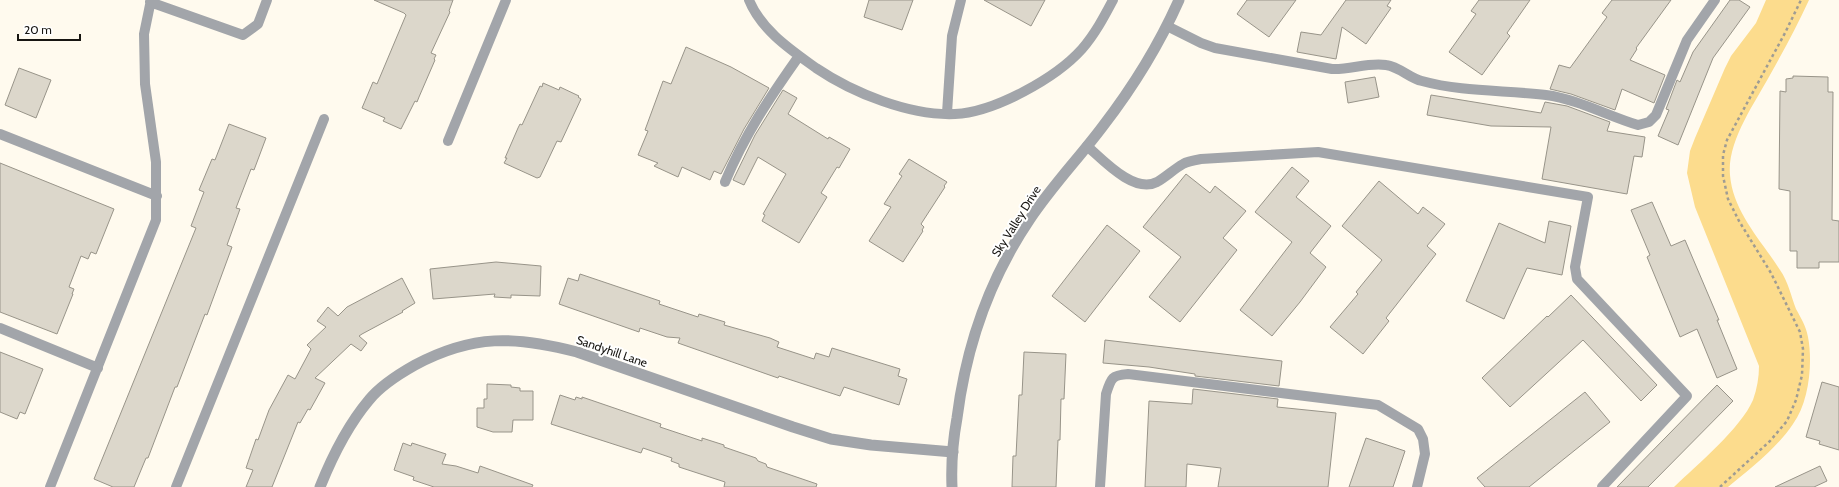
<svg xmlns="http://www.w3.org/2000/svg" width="1839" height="487" viewBox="0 0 1839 487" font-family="Cabin,sans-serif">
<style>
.green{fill:#fcdc8d}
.building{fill:#dcd7cb;stroke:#989489}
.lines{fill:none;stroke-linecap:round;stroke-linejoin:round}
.path{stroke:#9f9c93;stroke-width:2.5;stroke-dasharray:3 3;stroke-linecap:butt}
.service{stroke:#a2a5aa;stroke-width:10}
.minor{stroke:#a2a5aa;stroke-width:11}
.tertiary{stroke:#a2a5aa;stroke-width:11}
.labels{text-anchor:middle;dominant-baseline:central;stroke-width:4;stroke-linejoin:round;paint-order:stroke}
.street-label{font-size:12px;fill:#171511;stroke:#fff}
</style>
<rect width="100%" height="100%" fill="#fffaee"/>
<path class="green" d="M 1766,0 L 1809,0 C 1797,26 1784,50 1770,75 C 1755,103 1727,141 1730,175 C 1733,212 1761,240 1780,270 C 1788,281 1791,296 1796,309 C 1801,318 1806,326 1808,337 C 1813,363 1809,402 1793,424 C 1776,449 1751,468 1728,487 L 1674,487 C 1697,465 1741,428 1753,400 C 1757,389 1759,377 1759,366 L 1695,207 L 1687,173 L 1690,151 L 1695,138 L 1725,68 L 1731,56 L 1756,23 Z"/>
<path class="building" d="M 374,0 L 453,0 L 449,11 L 450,12 L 431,53 L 436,55 L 434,59 L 435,60 L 419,97 L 417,102 L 415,101 L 401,129 L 383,121 L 385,118 L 362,108 L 373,82 L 377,84 L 406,15 L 404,13 Z
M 869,0 L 913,0 L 902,30 L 864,17 Z
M 984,0 L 1045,0 L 1031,26 Z
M 1247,0 L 1296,0 L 1269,37 L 1237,14 Z
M 1346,0 L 1391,0 L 1387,6 L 1391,8 L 1366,44 L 1342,27 L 1336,59 L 1297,52 L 1301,32 L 1321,35 Z
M 1479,0 L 1530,0 L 1507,33 L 1510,36 L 1482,75 L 1449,52 L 1476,14 L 1471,11 Z
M 1612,0 L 1671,0 L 1636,48 L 1637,49 L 1630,60 L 1665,75 L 1654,103 L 1622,89 L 1615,110 L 1571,94 L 1550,89 L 1559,65 L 1570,68 L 1607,17 L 1602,13 Z
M 1730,0 L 1739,0 L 1750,7 L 1713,58 L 1678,145 L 1658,136 L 1669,110 L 1666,109 L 1677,80 L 1680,82 L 1693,52 Z
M 686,47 L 731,67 L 769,88 L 744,129 L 721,174 L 714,171 L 710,180 L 682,167 L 678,177 L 654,166 L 658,163 L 638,155 L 648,131 L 645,130 L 663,81 L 671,84 Z
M 19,68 L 51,80 L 36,118 L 5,105 Z
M 1793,76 L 1828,77 L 1828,92 L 1833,92 L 1832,220 L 1839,221 L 1839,262 L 1819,262 L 1819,268 L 1797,268 L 1797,251 L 1790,251 L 1790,191 L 1779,189 L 1780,91 L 1786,92 L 1786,79 L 1793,78 Z
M 1375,77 L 1379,97 L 1348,103 L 1345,82 Z
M 543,83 L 559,90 L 560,87 L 579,96 L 578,97 L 581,99 L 561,142 L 557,141 L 540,177 L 537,178 L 504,163 L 507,158 L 505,158 L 518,128 L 520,124 L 522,125 L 540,86 L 542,87 Z
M 783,90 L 797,98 L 788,114 L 828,139 L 829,137 L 850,149 L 839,168 L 837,167 L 821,193 L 827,197 L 799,243 L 762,221 L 765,215 L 763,214 L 786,174 L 758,157 L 744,185 L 733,180 L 755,135 Z
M 1431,95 L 1541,113 L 1545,102 L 1567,106 L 1610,122 L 1607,131 L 1645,137 L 1642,157 L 1634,156 L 1627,194 L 1542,179 L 1551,127 L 1491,126 L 1427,115 Z
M 229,124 L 266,138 L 254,170 L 251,169 L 236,208 L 240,209 L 227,245 L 232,247 L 207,315 L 205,314 L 177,387 L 175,387 L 148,458 L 146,458 L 134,487 L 113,487 L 94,479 L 196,228 L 191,226 L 204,192 L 199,190 L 212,159 L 215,160 Z
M 909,159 L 947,182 L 944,186 L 945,187 L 921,224 L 924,227 L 922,230 L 923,231 L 903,262 L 869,241 L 891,207 L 884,204 L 902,176 L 899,174 Z
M 0,163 L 114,209 L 96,254 L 91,252 L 88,259 L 81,256 L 69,287 L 74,289 L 72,294 L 73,294 L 57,334 L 0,312 Z
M 1292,167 L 1309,181 L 1296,197 L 1331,226 L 1310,253 L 1326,267 L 1300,302 L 1272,336 L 1240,310 L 1292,242 L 1255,212 Z
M 1186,174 L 1210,193 L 1215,186 L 1246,211 L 1223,238 L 1237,250 L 1180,322 L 1149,297 L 1181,257 L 1143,227 Z
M 1379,181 L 1418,214 L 1423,207 L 1445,224 L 1427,246 L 1436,254 L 1386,318 L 1389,321 L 1363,354 L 1330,327 L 1358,294 L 1356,292 L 1382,260 L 1342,226 Z
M 1652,202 L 1671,246 L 1685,240 L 1719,320 L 1717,320 L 1737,369 L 1717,378 L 1697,329 L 1680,337 L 1647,257 L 1650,255 L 1631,210 Z
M 1549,221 L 1571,226 L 1562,275 L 1527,268 L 1504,319 L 1466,301 L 1499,223 L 1545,243 Z
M 1107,225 L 1140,251 L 1085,322 L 1052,296 Z
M 496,262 L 541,266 L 540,296 L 511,295 L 511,298 L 494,297 L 495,294 L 433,299 L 430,269 Z
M 580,274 L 660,301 L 659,304 L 698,317 L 699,314 L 725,322 L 724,325 L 770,338 L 779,342 L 777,347 L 814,359 L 816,353 L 829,357 L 832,348 L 900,369 L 898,376 L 907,379 L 899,405 L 844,387 L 840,396 L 779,376 L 778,378 L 678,343 L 680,338 L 667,337 L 640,328 L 639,332 L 559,304 L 568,278 L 578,281 Z
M 402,278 L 415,303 L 402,311 L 403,312 L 362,334 L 359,336 L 367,343 L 361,351 L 351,344 L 315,378 L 325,383 L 310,410 L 308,409 L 300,423 L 298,422 L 272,487 L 246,487 L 253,470 L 246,468 L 256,439 L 258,440 L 269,410 L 288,375 L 295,379 L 311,349 L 307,345 L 326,327 L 317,321 L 328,307 L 338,316 L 347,307 Z
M 1571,295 L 1657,385 L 1641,401 L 1583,340 L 1510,407 L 1482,378 L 1547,316 L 1548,317 Z
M 1105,340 L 1282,361 L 1279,386 L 1195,376 L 1195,374 L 1149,367 L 1103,363 Z
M 0,352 L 43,369 L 25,414 L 20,412 L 17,419 L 0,412 Z
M 1024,352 L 1066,354 L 1064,399 L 1061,399 L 1060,440 L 1058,440 L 1056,487 L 1012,487 L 1013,456 L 1016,456 L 1019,395 L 1022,395 Z
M 1822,382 L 1839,387 L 1839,450 L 1819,444 L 1820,441 L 1806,437 Z
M 487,384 L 511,385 L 511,387 L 520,388 L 520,391 L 533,391 L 533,420 L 513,420 L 512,432 L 493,432 L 477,427 L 477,408 L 484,408 L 484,399 L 487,399 Z
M 1717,385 L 1733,401 L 1648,487 L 1617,487 Z
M 1193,389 L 1278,399 L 1277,407 L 1336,413 L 1328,487 L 1218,487 L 1221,468 L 1187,464 L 1186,487 L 1145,487 L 1149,401 L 1192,404 Z
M 1585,392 L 1610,422 L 1529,487 L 1485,487 L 1477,478 Z
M 560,395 L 575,400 L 576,397 L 582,399 L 582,397 L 661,424 L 660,427 L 702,441 L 702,438 L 724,445 L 724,447 L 756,458 L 758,461 L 766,464 L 767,467 L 817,484 L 816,487 L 724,487 L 725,482 L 679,467 L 679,464 L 671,461 L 672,458 L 643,448 L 641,453 L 551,424 Z
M 1366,438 L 1405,451 L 1393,487 L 1349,487 Z
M 403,443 L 411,446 L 412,443 L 446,454 L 442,464 L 456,466 L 478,473 L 480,466 L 533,485 L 532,487 L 434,487 L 413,480 L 414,477 L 394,470 Z
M 1820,466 L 1827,481 L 1814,487 L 1775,487 Z"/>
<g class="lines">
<path class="path" d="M 1720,487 L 1770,441 L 1787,421 L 1796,400 L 1802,375 L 1803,349 L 1800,332 L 1771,273 L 1739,221 L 1728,199 L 1723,176 L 1723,155 L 1727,140 L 1785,33 L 1801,0"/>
<path class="service" d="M 749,0 C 761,30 791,50 816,68 C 853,93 910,116 955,114 C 995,112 1056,78 1082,49 C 1095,34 1104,17 1113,0
M 150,2 L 243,35 L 258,24 L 267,0
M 1167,26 L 1201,43 L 1215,48 L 1332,69 C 1350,70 1368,62 1386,65 C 1400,67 1409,78 1422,81 C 1462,92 1504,90 1546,95 C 1577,99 1608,116 1638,125 L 1649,122 L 1656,115 L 1687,40 L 1715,0
M 947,113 L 952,36 L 961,0
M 0,134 L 157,196
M 448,141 L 506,0
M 1087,146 C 1103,160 1134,194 1157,182 C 1166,177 1174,169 1183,164 C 1188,161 1195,160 1201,159 L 1318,152 L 1588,197 L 1575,267 L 1577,279 L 1687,396 L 1602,487
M 725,182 C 745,134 770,97 799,56
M 0,328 L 98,368
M 50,487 L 156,220 L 156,162 L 145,84 L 144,34 L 151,0
M 176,487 L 324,119
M 1100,487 L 1106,394 C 1111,378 1112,375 1128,374 L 1378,405 L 1418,429 L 1423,439 L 1425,454 L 1417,487"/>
<path class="minor" d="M 320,487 C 332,457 348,425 369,400 C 381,385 399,374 415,365 C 473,334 515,336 577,352 L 793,427 L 831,439 L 871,445 L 953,452"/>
<path class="tertiary" d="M 952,487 C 951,464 953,440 957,418 C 966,347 990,278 1030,219 C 1052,186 1079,158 1103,126 C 1133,87 1159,45 1179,0"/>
</g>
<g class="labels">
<g class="street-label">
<text transform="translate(1016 221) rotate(-58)">Sky Valley Drive</text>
<text transform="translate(612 351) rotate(19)">Sandyhill Lane</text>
</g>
</g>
<path d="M18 34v6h62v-6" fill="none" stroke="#171511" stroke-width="2"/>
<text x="24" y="34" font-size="12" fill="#171511" stroke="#ffffff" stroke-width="3" paint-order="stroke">20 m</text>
</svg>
